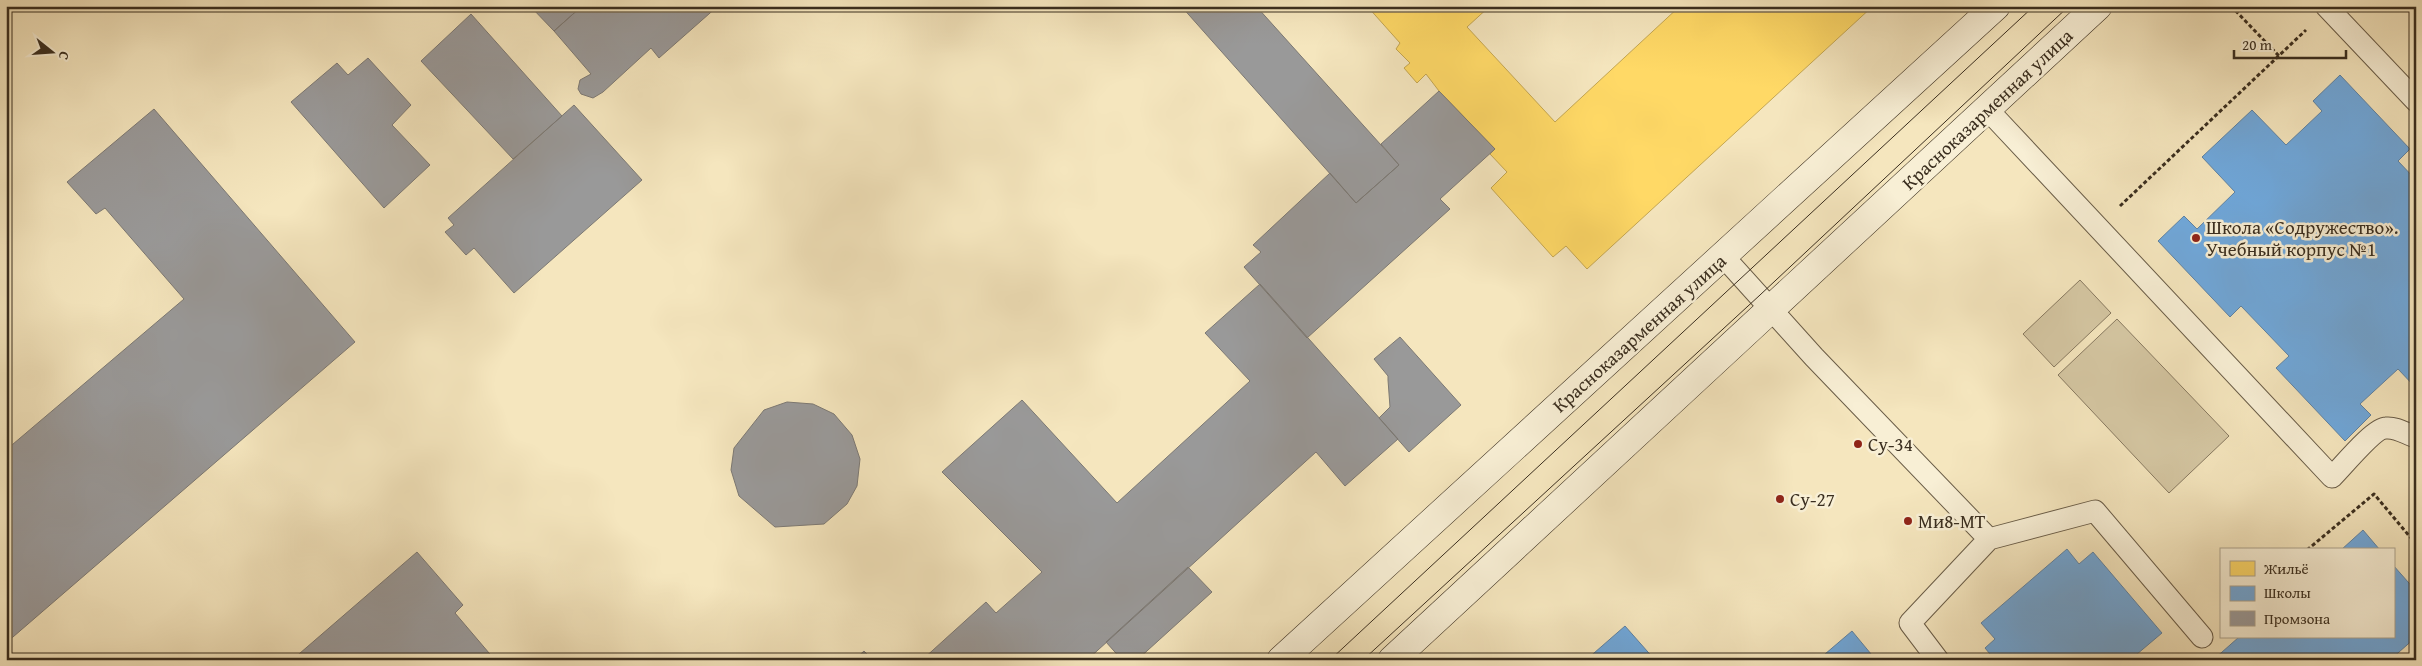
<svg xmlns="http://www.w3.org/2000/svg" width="2422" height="666" viewBox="0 0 2422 666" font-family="'Gentium Book Plus',serif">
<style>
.pitch{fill:#d5c7a3;stroke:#887a61}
.homes{fill:#ffd966;stroke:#c4a651}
.schools{fill:#6fa8dc;stroke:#5f83a3}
.industry{fill:#999;stroke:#7c7974}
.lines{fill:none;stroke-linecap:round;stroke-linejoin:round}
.lane-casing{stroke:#695c47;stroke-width:23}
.secondary-casing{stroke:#3a2e1f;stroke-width:29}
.path{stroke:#3a2e1f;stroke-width:3;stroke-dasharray:4 2.5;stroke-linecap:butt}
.lane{stroke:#f8efd5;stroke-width:21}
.secondary{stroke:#f8efd5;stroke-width:28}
.tram{stroke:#3a2e1f;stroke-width:1}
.poi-dot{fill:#8f2418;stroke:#f8efd5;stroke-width:2}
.labels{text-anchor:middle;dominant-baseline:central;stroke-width:5;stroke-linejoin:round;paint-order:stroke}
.street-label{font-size:19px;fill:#3a2e1f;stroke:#f8efd5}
.poi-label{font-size:19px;fill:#3a2e1f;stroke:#f8efd5;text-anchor:start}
</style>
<rect width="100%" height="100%" fill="#f5e6be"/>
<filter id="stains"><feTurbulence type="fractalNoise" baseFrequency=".004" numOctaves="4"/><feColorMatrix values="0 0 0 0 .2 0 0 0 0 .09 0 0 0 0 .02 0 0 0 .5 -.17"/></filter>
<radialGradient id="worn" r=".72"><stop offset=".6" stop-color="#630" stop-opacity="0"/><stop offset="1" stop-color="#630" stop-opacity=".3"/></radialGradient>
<path class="pitch" d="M 2080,280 L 2111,313 L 2054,367 L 2023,334 Z
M 2117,319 L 2229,436 L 2169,493 L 2058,375 Z"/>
<path class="homes" d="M 1367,6 L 1490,6 L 1467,27 L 1555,122 L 1680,6 L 1873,6 L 1587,269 L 1566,246 L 1553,257 L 1491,188 L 1507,172 L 1490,154 L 1495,149 L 1439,91 L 1426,74 L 1417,83 L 1404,68 L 1410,63 L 1396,49 L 1400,43 Z"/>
<path class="schools" d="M 2340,75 L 2410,149 L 2398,161 L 2416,180 L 2416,388 L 2398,369 L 2360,404 L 2371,415 L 2345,441 L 2276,368 L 2289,356 L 2241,306 L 2230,317 L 2158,241 L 2184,216 L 2197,229 L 2235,192 L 2202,157 L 2252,110 L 2286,145 L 2322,111 L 2313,101 Z
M 2363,530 L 2380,550 L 2341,550 Z
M 2067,549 L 2079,564 L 2093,552 L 2162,633 L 2130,660 L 1995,660 L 1985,648 L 1995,639 L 1981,623 Z
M 2393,565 L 2416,591 L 2416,637 L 2390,660 L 2213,660 L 2239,637 L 2393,637 Z
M 1625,626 L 1655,660 L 1586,660 Z
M 1852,631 L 1876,660 L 1818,660 Z"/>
<path class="industry" d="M 530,6 L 582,6 L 554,31 Z
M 582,6 L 718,6 L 659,58 L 651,48 L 603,92 L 593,98 L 581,94 L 578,89 L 580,80 L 591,74 L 554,31 Z
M 1181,6 L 1256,6 L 1399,165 L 1356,203 Z
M 471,14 L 562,116 L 513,159 L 421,61 Z
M 368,58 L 411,105 L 392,125 L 430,165 L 384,208 L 291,102 L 337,63 L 348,75 Z
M 1439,91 L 1495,149 L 1440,199 L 1450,209 L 1307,338 L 1244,267 L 1261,252 L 1253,245 L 1330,173 L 1356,203 L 1399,165 L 1381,144 Z
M 574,105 L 642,180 L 514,293 L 474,248 L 466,255 L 445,232 L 454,225 L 448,218 Z
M 154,109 L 355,342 L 6,643 L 6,450 L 184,299 L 105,208 L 96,214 L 67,182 Z
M 1260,284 L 1398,439 L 1345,486 L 1316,452 L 1087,660 L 922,660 L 986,602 L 996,613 L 1042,572 L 942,472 L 1022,400 L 1117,503 L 1250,381 L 1205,333 Z
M 1400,337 L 1461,405 L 1409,452 L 1379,418 L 1390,407 L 1388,380 L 1388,376 L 1374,359 Z
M 787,402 L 813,404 L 834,414 L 852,435 L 860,459 L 857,486 L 847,504 L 824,524 L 775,527 L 739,496 L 731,470 L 734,448 L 764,410 Z
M 417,552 L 463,605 L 455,613 L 495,660 L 292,660 Z
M 1188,567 L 1212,592 L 1137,660 L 1122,660 L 1106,642 Z
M 864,651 L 873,660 L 854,660 Z"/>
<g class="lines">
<g class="lane-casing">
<path id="lane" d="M 2326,6 L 2416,101
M 1987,109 L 2332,477 C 2343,466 2374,428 2386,428 C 2397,427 2406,434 2416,437
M 1723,256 L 1814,357 L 1989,539 L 1910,623 L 1938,660
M 1989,539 L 2095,511 L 2202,637"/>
</g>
<g class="secondary-casing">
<path id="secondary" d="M 1281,660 L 1996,6
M 1392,660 L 2098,6"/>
</g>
<path class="path" d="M 2231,6 L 2279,56
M 2120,206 L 2306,30
M 2307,550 L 2374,494 L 2416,544
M 2173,660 L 2179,655"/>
<use href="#lane" class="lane"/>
<use href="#secondary" class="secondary"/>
<path class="tram" d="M 1330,660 L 2034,6
M 1363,660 L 1760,295 L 2069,6"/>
</g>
<g class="poi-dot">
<circle cx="2196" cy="238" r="5"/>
<circle cx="1858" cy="444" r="5"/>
<circle cx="1780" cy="499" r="5"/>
<circle cx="1908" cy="521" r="5"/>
</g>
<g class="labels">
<g class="street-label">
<text transform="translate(1987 109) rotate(-43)">Красноказарменная улица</text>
<text transform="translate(1639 333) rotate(-42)">Красноказарменная улица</text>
</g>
<g class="poi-label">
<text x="2206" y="227">Школа «Содружество».<tspan x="2206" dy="22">Учебный корпус №1</tspan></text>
<text x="1868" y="444">Су-34</text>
<text x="1790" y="499">Су-27</text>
<text x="1918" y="521">Ми8-МТ</text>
</g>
</g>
<rect width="2422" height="666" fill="none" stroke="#f5e6be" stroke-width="25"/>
<rect x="8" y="8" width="2407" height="651" fill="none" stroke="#3a2e1f" stroke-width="2.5"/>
<rect x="12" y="12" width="2397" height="641" fill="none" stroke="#3a2e1f"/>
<rect x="2220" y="548" width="175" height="90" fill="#f8efd5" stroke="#aca28c"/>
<rect x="2230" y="561" width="25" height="15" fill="#ffd966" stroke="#aca28c"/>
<text x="2264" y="574" font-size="15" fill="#3a2e1f">Жильё</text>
<rect x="2230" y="586" width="25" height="15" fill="#6fa8dc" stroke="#aca28c"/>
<text x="2264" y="598" font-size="15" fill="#3a2e1f">Школы</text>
<rect x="2230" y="611" width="25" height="15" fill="#999999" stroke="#aca28c"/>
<text x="2264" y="624" font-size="15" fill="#3a2e1f">Промзона</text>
<g transform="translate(52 52) rotate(107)" stroke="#f8efd5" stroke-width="4" paint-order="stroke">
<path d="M0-4L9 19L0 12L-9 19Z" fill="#3a2e1f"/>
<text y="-8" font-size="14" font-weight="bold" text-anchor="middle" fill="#3a2e1f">С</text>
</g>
<path d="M2234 50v8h112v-8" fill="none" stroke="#3a2e1f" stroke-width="2.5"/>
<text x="2242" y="50" font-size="15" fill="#3a2e1f" stroke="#f8efd5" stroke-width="4" paint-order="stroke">20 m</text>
<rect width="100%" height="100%" filter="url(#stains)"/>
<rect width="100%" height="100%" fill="url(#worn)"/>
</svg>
